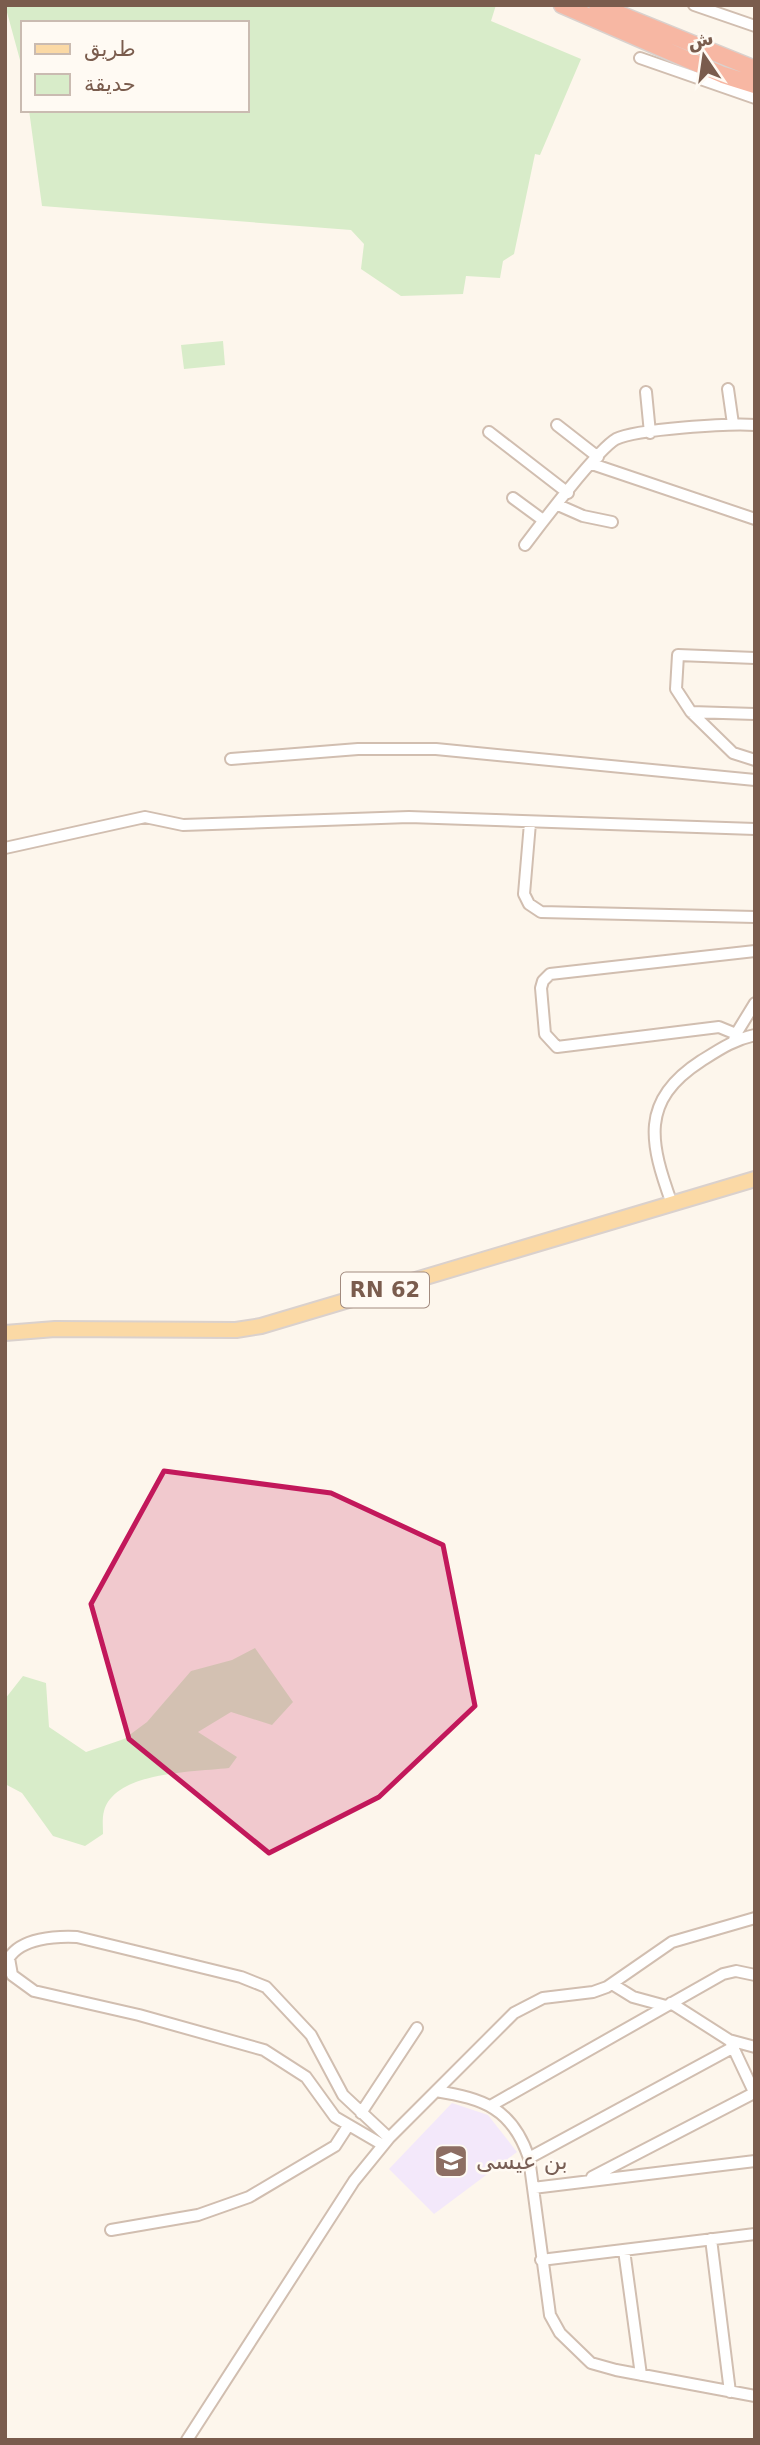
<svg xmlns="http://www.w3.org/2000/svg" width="760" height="2445" viewBox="0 0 760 2445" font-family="'DejaVu Sans','Noto Naskh Arabic',sans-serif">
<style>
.education{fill:#f3e8fa}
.green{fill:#d8ecc9}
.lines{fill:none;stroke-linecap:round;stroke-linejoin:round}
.minor-casing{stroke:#d1beb0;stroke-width:14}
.major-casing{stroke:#dad1cd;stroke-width:18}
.highway-casing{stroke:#dad1cd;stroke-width:19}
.minor{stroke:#fff;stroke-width:10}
.major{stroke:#fbd9a5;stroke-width:14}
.highway{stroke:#f7b7a3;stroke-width:16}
.marked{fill:#c2185b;fill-opacity:0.2;stroke:#c2185b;stroke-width:5;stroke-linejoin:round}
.labels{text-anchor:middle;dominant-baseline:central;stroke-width:5;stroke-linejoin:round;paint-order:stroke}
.shield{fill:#fffaf3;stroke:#a28b7f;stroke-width:2}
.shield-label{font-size:21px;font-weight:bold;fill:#7a5c4d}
.education-label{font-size:23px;fill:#785e54;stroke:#fffaf3;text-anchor:start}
</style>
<rect width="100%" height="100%" fill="#fdf6ec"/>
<path class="education" d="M 452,2103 L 488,2115 L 517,2152 L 434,2214 L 389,2169 Z"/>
<path class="green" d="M 5,5 L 496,5 L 491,21 L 581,59 L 540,155 L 535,154 L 514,254 L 503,261 L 500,278 L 466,276 L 463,294 L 401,296 L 361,269 L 364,244 L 351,230 L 42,206 L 29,110 L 247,110 L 247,23 L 23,23 L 23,71 Z
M 223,341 L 225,365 L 184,369 L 181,345 Z
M 255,1648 L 293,1702 L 272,1725 L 231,1712 L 198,1732 L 237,1757 L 229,1768 C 195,1772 115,1771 104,1811 C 102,1818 103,1827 103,1834 L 85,1846 L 53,1836 L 22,1793 L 5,1784 L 5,1699 L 23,1676 L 46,1683 L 49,1727 L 86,1752 L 124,1739 L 147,1722 L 191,1671 L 232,1660 Z"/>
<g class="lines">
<g class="minor-casing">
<path id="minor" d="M 694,5 L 755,26
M 640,58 L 755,98
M 728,389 L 733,424
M 646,392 L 650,433
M 557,425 L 598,457
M 489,432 L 568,493
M 592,464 L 755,519
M 513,498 L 543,520
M 558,505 L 583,516 L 612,522
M 525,545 C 540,525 598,449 616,439 C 636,429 731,423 755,425
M 755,658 L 678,655 L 676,689 L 691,712 L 755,714
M 691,712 L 733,753 L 755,760
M 231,759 L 358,749 L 436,749 L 755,780
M 530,823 L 524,894 L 529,904 L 541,912 L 755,917
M 5,848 L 145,817 L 183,825 L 409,817 L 755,829
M 736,1034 L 755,1003
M 734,1040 L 736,1034 L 719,1027 L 557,1047 L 545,1034 L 541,988 L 543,981 L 550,974 L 755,951
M 672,1204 C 650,1143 639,1101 701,1061 C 720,1049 733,1040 755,1035
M 612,1984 L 633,1997 L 666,2006
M 671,2003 L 729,2040 L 755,2047
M 731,2043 L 755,2094
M 436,2091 C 484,2099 512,2108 529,2158 L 550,2315 L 560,2333 L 591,2363 L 616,2370 L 755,2396
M 492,2105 L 723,1974 L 736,1971 L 755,1975
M 361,2113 L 417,2028
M 383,2145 L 335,2117 L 306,2077 L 264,2050 L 139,2015 L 34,1991 L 12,1975 L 9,1958 C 21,1938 56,1936 77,1937 L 241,1977 L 266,1987 L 311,2035 L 343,2095 L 389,2138
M 529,2158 L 732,2048
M 592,2177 L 754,2093
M 533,2188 L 755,2161
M 111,2230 L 198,2215 L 249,2197 L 335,2146 L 348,2126
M 711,2239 L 730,2392
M 624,2250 L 641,2375
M 541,2260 L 755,2234
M 187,2440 L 354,2181 L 389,2138 L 514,2013 L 543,1998 L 593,1992 L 607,1987 L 672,1942 L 755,1918"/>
</g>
<g class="major-casing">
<path id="major" d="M 5,1333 L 55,1329 L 236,1330 L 261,1326 L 755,1179"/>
</g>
<g class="highway-casing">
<path id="highway" d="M 562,5 L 723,75 L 755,85
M 597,5 L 755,69"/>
</g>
<use href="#minor" class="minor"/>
<use href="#major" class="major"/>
<use href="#highway" class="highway"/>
</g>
<path class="marked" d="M 164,1471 L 331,1493 L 443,1545 L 475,1706 L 379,1797 L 269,1853 L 129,1739 L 91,1604 Z"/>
<defs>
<g id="school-square" transform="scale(1.75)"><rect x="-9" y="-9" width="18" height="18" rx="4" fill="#8d6e63" stroke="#fffaf3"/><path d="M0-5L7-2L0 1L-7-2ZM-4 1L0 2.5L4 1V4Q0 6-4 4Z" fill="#fff"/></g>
</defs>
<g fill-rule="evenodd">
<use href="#school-square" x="451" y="2161"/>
</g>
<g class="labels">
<rect class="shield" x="341" y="1272.5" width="88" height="35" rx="5"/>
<g class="shield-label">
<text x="385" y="1290">RN 62</text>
</g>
<g class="education-label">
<text x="476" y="2161">بن عيسى</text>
</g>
</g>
<rect width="760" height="2445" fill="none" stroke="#7a5c4d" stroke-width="14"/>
<rect x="21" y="21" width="228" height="91" fill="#fffaf3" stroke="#cabbb1" stroke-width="2"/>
<rect x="35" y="44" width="35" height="10" fill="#fbd9a5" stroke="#cabbb1" stroke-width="2"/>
<text x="84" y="56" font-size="21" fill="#7a5c4d">طريق</text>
<rect x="35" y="74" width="35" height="21" fill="#d8ecc9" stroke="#cabbb1" stroke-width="2"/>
<text x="84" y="91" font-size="21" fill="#7a5c4d">حديقة</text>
<g transform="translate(704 56) rotate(347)" stroke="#fffaf3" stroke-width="5" paint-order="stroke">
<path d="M0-5L12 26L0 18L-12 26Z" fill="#7a5c4d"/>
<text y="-10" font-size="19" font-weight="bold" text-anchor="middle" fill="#7a5c4d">ش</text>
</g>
</svg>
